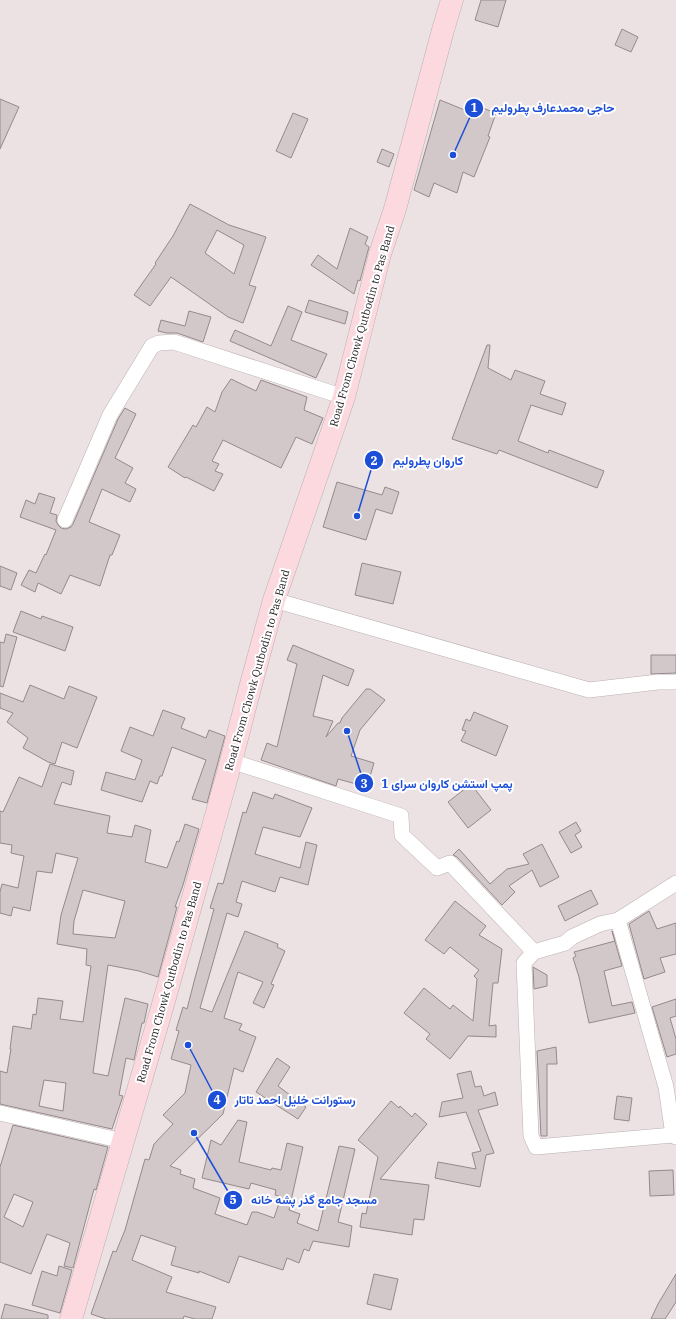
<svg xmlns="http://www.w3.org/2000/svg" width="676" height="1319" viewBox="0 0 676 1319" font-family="'IBM Plex Serif',Vazirmatn,serif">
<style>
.building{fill:#d2c8c9;stroke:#948a8b;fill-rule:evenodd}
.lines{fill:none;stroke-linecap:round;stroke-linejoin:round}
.street-casing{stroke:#bbb1b2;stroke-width:16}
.secondary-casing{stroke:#bbb1b2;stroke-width:23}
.street{stroke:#fff;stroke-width:15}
.secondary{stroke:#fcd8df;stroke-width:22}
.labels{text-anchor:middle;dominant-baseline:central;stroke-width:4;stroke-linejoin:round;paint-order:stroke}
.street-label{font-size:11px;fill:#292526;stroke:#fff}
.leader{fill:none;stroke:#1d4ed8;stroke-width:1.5}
.callout-dot{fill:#1d4ed8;stroke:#fff;stroke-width:1.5}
.mark-label{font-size:12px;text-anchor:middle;font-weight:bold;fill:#fff}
.callout-label{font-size:12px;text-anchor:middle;font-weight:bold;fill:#1d4ed8;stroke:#fff;stroke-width:4;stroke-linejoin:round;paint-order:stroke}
</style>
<rect width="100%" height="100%" fill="#ede2e3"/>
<path class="building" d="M 481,0 L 506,0 L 498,27 L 475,20 Z
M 622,29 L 638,37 L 631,52 L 615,45 Z
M 0,99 L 19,107 L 0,149 Z
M 440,100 L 477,115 L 480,107 L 496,113 L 488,136 L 490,137 L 474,177 L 463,172 L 457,193 L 434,183 L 429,197 L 414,190 Z
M 293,113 L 308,119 L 291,158 L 276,151 Z
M 382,149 L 394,154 L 389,167 L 377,162 Z
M 190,204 L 229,225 L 266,237 L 249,285 L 256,287 L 243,323 L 228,317 L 171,277 L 150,306 L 134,295 L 156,264 L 155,263 L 173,236 ZM 217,230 L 244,245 L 234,274 L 205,253 Z
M 350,228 L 368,237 L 365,244 L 369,247 L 360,281 L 358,280 L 354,294 L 311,265 L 318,255 L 337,269 Z
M 309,300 L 348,312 L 345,324 L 305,312 Z
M 288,306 L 302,312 L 291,340 L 327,354 L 316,378 L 230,341 L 235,330 L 271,346 Z
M 189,311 L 211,317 L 203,342 L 177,333 L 167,333 L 158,331 L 161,320 L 185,326 Z
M 487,345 L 490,345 L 488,368 L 511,380 L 515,370 L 545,381 L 540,394 L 566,403 L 562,415 L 531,405 L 518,441 L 548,453 L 549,450 L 604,471 L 597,488 L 499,450 L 497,454 L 452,439 Z
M 231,379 L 256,391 L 261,380 L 307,397 L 304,410 L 323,418 L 312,444 L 296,437 L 281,468 L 223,440 L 212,461 L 219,464 L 215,471 L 223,474 L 214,491 L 186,477 L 185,478 L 168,467 L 193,425 L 196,427 L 207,407 L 215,412 L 222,392 Z
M 125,408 L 136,414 L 115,458 L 133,468 L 125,483 L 136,489 L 130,502 L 102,489 L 89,522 L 120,535 L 112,555 L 110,555 L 100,586 L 70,575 L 61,594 L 38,583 L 35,592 L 21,585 L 29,570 L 36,573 L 45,554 L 46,555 L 56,530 L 20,517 L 26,500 L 35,504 L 39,493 L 55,498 L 50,513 L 57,515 L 56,521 L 58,525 L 61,528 L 66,529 L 71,527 L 73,524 L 118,419 Z
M 337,482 L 382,495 L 385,487 L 399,492 L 392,514 L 376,509 L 366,540 L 323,527 Z
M 362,563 L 401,572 L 393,604 L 355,595 Z
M 0,566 L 17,573 L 11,590 L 0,586 Z
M 21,611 L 41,619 L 42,616 L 73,627 L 65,651 L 13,632 Z
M 6,634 L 17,637 L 3,687 L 0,686 L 0,642 L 4,643 Z
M 293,645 L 354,670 L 348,686 L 323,675 L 313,716 L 333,721 L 326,737 L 338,723 L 340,723 L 342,718 L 366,689 L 370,689 L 385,700 L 360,730 L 351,756 L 374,763 L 367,787 L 338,779 L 336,786 L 261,760 L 267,743 L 277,747 L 297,664 L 287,660 Z
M 651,655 L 676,655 L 676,673 L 651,674 Z
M 30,685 L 64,699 L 69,686 L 97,697 L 77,748 L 62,742 L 55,764 L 48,762 L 23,748 L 28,738 L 7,722 L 13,713 L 0,708 L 0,693 L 23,702 Z
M 163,710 L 185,718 L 181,728 L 206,738 L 209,730 L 225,736 L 207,803 L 192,799 L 206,760 L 172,747 L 162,776 L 160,776 L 157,784 L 150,781 L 142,802 L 101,790 L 106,772 L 135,780 L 142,760 L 121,751 L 130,727 L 153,736 Z
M 474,712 L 508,726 L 496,756 L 461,741 L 466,731 L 462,730 L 466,719 L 470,721 Z
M 50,764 L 74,771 L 71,785 L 62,782 L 54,804 L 110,816 L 107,833 L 132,837 L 135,825 L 151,830 L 145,862 L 167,868 L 177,841 L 179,842 L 185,824 L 199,829 L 183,885 L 175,907 L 177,907 L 158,977 L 139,971 L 108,965 L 93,1073 L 108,1076 L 125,998 L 148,1004 L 144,1023 L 142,1023 L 134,1060 L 126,1058 L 119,1095 L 123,1096 L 112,1129 L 0,1104 L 0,1071 L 7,1073 L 11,1049 L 10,1049 L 13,1026 L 31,1029 L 33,1014 L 36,1015 L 38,998 L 63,1001 L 60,1019 L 83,1022 L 91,966 L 86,965 L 87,949 L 57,944 L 61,915 L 78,858 L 56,853 L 52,873 L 37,871 L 30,911 L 13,907 L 11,916 L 0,913 L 0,892 L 2,884 L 18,888 L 24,856 L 11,853 L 12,845 L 0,843 L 0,811 L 3,812 L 19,777 L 42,787 ZM 83,890 L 125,901 L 115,938 L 73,934 L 74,921 ZM 44,1080 L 66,1083 L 63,1111 L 39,1106 Z
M 471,784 L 491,810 L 468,828 L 448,802 Z
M 253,792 L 273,799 L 275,794 L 312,808 L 300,837 L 263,827 L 255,854 L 300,868 L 306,842 L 317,845 L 308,885 L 280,877 L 275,892 L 242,881 L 236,902 L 242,904 L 238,917 L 227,913 L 200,1008 L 212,1012 L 245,931 L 278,944 L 277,947 L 285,951 L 271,984 L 274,985 L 264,1008 L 253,1003 L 263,982 L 238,972 L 224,1018 L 242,1024 L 239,1030 L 256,1037 L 243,1072 L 234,1068 L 223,1114 L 170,1166 L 181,1170 L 180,1174 L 195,1179 L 193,1188 L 220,1198 L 215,1214 L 247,1225 L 252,1212 L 257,1212 L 274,1218 L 281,1197 L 275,1195 L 276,1190 L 251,1183 L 249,1189 L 202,1178 L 211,1140 L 221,1145 L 238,1120 L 247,1122 L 239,1162 L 271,1170 L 272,1168 L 281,1170 L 287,1143 L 303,1147 L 289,1210 L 300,1214 L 297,1223 L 318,1231 L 339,1146 L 355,1149 L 338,1222 L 352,1226 L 349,1247 L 313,1241 L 309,1251 L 304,1249 L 299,1263 L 287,1258 L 283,1270 L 239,1256 L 229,1283 L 199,1271 L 199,1273 L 171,1265 L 176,1247 L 141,1235 L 132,1260 L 172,1277 L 166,1292 L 216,1307 L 212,1319 L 195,1319 L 184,1316 L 183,1319 L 106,1319 L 91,1314 L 113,1251 L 116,1252 L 125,1230 L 145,1159 L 149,1160 L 154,1144 L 173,1124 L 163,1115 L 185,1093 L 191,1065 L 171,1059 L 179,1031 L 176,1030 L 183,1007 L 187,1009 L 195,978 L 214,909 L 210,908 L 218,883 L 223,884 L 243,812 L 246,813 Z
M 576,822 L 581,831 L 575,835 L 582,847 L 571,853 L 559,832 Z
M 542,844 L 559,877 L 540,887 L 532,870 L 509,886 L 515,892 L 502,905 L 457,857 L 453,855 L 459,849 L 490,884 L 507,869 L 529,864 L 523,854 Z
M 591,890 L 598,904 L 565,921 L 558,906 Z
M 455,901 L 486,926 L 479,935 L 502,949 L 498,983 L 493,983 L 489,1026 L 496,1025 L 496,1037 L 468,1036 L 450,1059 L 426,1039 L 430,1034 L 404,1013 L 424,988 L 450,1009 L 453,1005 L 473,1021 L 477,979 L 474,976 L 479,970 L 450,947 L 444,954 L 425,940 Z
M 649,911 L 657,929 L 676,923 L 676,954 L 660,958 L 665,972 L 644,979 L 629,924 Z
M 612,931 L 622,966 L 604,971 L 612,1006 L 632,1002 L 635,1013 L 589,1023 L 579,977 L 573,958 L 576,956 L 574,952 L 615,941 Z
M 533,967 L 547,975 L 547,986 L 534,989 Z
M 676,999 L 676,1016 L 670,1018 L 676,1039 L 676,1054 L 667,1057 L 652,1007 Z
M 556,1047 L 557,1064 L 547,1064 L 547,1136 L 541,1136 L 537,1051 Z
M 277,1058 L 290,1067 L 278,1086 L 306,1107 L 298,1119 L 256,1092 Z
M 471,1071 L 475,1087 L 481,1086 L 484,1096 L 495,1092 L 498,1105 L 478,1110 L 494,1153 L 486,1155 L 480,1187 L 435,1178 L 438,1162 L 476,1169 L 472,1153 L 481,1151 L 466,1112 L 439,1117 L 442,1102 L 463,1098 L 457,1074 Z
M 617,1096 L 632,1098 L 629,1121 L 614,1119 Z
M 391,1101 L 399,1108 L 400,1106 L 412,1117 L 415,1113 L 427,1124 L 380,1179 L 429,1185 L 424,1220 L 414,1219 L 412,1235 L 360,1227 L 362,1213 L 366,1214 L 378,1157 L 358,1140 Z
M 13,1125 L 108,1147 L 96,1190 L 94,1189 L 73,1268 L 64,1266 L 70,1243 L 47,1234 L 31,1274 L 0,1262 L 0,1167 ZM 14,1194 L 33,1202 L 23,1227 L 4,1217 Z
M 673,1170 L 674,1195 L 650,1196 L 649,1171 Z
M 59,1266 L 72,1270 L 60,1313 L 32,1305 L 42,1271 L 57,1276 Z
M 374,1274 L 398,1279 L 391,1310 L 367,1304 Z
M 676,1274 L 676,1302 L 665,1319 L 651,1319 L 658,1304 Z
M 5,1304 L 48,1315 L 48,1319 L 1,1319 Z"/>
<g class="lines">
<g class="street-casing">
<path id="street" d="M 65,520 L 110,415 L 152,346 L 159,343 L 174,342 L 344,397
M 274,600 L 589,690 L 658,682 L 676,682
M 231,761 L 401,816 L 402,835 L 437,868 L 450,863 L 534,952
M 676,883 L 618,920 L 600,924 L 572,937 L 565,943 L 534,952 L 524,963 L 531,1136 L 536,1147 L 673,1135 L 676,1137
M 618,920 L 666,1087 L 673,1135
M 0,1113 L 123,1141"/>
</g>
<g class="secondary-casing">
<path id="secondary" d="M 71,1319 L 162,1008 L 228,773 L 250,688 L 274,600 L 344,397 L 380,254 L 395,209 L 443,30 L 452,0"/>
</g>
<use href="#street" class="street"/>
<use href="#secondary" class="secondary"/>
</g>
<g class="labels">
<g class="street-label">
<text transform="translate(362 326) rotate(-74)">Road From Chowk Qutbodin to Pas Band</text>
<text transform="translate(257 670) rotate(-74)">Road From Chowk Qutbodin to Pas Band</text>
<text transform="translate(169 982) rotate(-74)">Road From Chowk Qutbodin to Pas Band</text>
</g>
</g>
<path class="leader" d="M453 155L474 108M357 516L374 460M347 731L364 783M188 1045L217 1100M194 1133L233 1200"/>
<g class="callout-dot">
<circle cx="453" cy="155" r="4"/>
<circle cx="357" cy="516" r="4"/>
<circle cx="347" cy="731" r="4"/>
<circle cx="188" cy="1045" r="4"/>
<circle cx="194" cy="1133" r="4"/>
<circle cx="474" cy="108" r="10"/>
<circle cx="374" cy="460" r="10"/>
<circle cx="364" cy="783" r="10"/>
<circle cx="217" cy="1100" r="10"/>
<circle cx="233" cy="1200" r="10"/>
</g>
<g class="mark-label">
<text x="474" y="112">1</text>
<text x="374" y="465">2</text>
<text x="364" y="788">3</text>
<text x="217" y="1104">4</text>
<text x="233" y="1204">5</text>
</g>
<g class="callout-label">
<text x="553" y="112">حاجی محمدعارف پطرولیم</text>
<text x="428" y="465">کاروان پطرولیم</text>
<text x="447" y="788">پمپ استشن کاروان سرای 1</text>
<text x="295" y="1104">رستورانت خلیل احمد تاتار</text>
<text x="314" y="1204">مسجد جامع گذر پشه خانه</text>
</g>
</svg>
